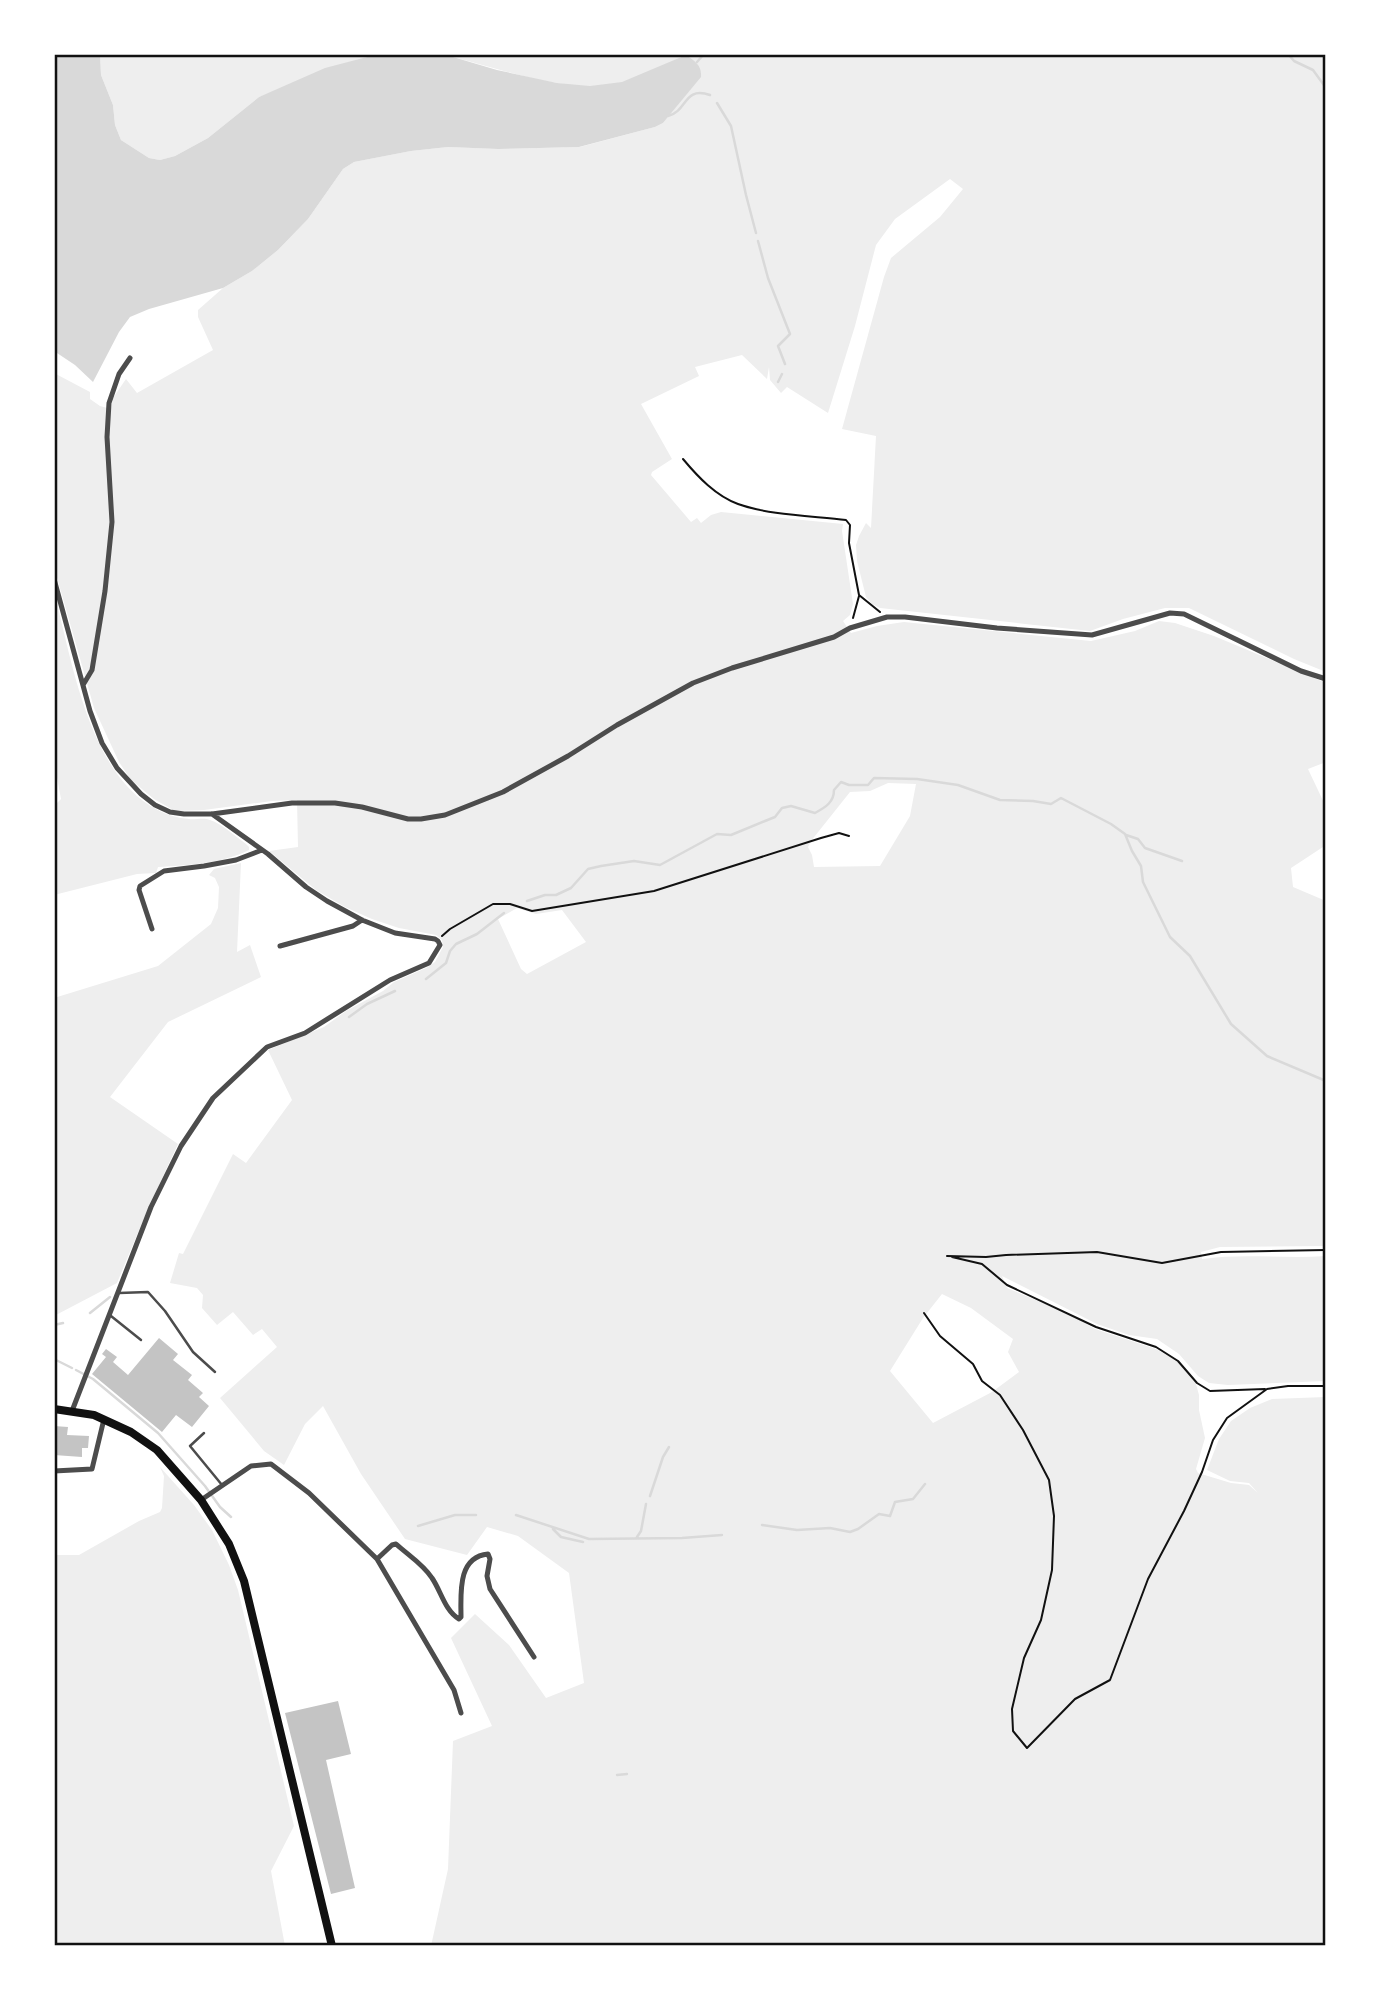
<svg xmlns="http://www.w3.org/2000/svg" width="1380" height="2000" viewBox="0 0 1380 2000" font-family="'Noto Serif',serif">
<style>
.green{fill:#eee;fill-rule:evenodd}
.water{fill:#d9d9d9}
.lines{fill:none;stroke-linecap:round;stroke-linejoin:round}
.stream{stroke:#d9d9d9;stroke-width:2.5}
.building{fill:#c4c4c4}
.path{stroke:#111;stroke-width:2}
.service{stroke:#4c4c4c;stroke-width:2.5}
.minor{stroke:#4c4c4c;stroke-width:5}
.secondary{stroke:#111;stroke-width:8}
.neatline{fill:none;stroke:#111;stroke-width:2.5}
</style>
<rect width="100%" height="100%" fill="#fff"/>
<path class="green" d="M 100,54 L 393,54 L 367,57 L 259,97 L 208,138 L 175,156 L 160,160 L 149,158 L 121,140 L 115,125 L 113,105 L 101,75 Z
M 423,54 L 1326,54 L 1326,672 L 1294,659 L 1189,608 L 1165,608 L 1123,619 L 1090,631 L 880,608 L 872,604 L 866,597 L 857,561 L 856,545 L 859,536 L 866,523 L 871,528 L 876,436 L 842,429 L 884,277 L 891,258 L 940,217 L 963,189 L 950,179 L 895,219 L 876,245 L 855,326 L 828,413 L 787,387 L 781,393 L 770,380 L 769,367 L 767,379 L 742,355 L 695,367 L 699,376 L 641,404 L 672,459 L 652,472 L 651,475 L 691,522 L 697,518 L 701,523 L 711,515 L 721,512 L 843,524 L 842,531 L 853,604 L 850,615 L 843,621 L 851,633 L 877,626 L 904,622 L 1091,641 L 1135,631 L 1159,621 L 1175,623 L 1214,636 L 1326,683 L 1326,762 L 1308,769 L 1326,807 L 1326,845 L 1291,868 L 1293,887 L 1326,901 L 1326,1246 L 1220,1247 L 1201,1252 L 1202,1259 C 1243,1253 1284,1259 1326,1256 L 1326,1381 L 1228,1385 L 1209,1383 L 1198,1376 L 1179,1354 L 1157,1339 L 1129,1335 L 1097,1324 L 1002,1276 L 1007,1288 L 1069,1314 L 1095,1329 L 1156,1349 L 1177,1361 L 1196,1384 L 1199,1395 L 1199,1410 L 1205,1438 L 1196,1469 L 1198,1473 L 1231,1483 L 1249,1485 L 1258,1493 L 1249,1483 L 1230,1481 L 1207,1470 L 1219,1439 L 1231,1421 L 1250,1408 L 1272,1399 L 1326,1397 L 1326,1946 L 431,1946 L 448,1869 L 453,1741 L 492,1726 L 451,1638 L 475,1614 L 509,1645 L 546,1698 L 584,1683 L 569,1573 L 518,1536 L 487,1527 L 467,1555 L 405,1539 L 361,1474 L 323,1406 L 305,1424 L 284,1465 L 264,1451 L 220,1398 L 277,1347 L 262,1329 L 253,1335 L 233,1312 L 217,1325 L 202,1308 L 203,1295 L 197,1288 L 170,1283 L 179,1253 L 183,1254 L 233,1154 L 246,1163 L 292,1100 L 268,1050 L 324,1027 L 346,1011 L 383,991 L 394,982 L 426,968 L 435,962 L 443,947 L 442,940 L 436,935 L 399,928 L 372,919 L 345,907 L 316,890 L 269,851 L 298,847 L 297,800 L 272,801 L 204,810 L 175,811 L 154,799 L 131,780 L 119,762 L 94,708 L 54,567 L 54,373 L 90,392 L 90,399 L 100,406 L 111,409 L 113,398 L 126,379 L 137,393 L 213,350 L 198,317 L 198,310 L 223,288 L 252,271 L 278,250 L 308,219 L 343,169 L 354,162 L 411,151 L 448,147 L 498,149 L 580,147 L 655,127 L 663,123 L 700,77 C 702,65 695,61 686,55 C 667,63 641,78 621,83 C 569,95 506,70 456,58 C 445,56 434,55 423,54 ZM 888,783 L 916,784 L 910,816 L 880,866 L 814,867 L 812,855 L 808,847 L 811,841 L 850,792 L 870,791 ZM 517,908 L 536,914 L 562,910 L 586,942 L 527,974 L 521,969 L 498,919 ZM 942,1294 L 971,1308 L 1013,1339 L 1008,1352 L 1019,1372 L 992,1392 L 933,1423 L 890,1371 L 923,1318 Z
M 54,592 C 72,660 89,776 158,810 C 167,815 178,818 189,819 C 195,820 204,817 210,820 C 222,824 235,836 246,844 L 249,847 L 249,850 C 221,864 188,865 158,867 L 156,873 L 137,874 L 54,895 L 54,806 L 61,799 L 54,761 Z
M 241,863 L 237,952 L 250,945 L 261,977 L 168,1022 L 110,1097 L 178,1144 L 149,1206 L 117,1283 L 54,1316 L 54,998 L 158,966 L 211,924 L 218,908 L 219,887 L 215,878 L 209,875 L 214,869 Z
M 160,1467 L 194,1505 L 212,1530 L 229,1565 L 238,1590 L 294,1826 L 271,1871 L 285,1946 L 54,1946 L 54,1555 L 79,1555 L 139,1521 L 160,1512 L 162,1508 L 164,1476 Z"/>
<path class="water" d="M 54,54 L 100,54 L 101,75 L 113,105 L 115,125 L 121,140 L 149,158 L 160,160 L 175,156 L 208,138 L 259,97 L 325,68 L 367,57 L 393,54 L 423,54 L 453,57 L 497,70 L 557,83 L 590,86 L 622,82 L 686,55 C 695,61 702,65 701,77 L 663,123 L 655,127 L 579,147 L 498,149 L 448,147 L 411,151 L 354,162 L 343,169 L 308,219 L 278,250 L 252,271 L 223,288 L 149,309 L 130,317 L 119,332 L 93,382 L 75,365 L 54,351 Z"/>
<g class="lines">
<path class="stream" d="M 1288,54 L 1294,61 L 1313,70 L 1326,88
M 697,62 L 704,54
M 717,103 L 731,126 L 746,195 L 756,233
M 668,116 C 688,111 683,86 710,95
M 758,241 L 768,278 L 790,334 L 778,346 L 785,364
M 778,382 L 782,374
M 1126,835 L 1138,839 L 1145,848 L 1182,861
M 527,901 L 545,895 L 556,895 L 571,888 L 588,869 L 601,866 L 634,861 L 660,865 L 717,834 L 731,835 L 765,821 L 775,817 L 782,808 L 791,806 L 815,813 C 826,807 834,802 834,790 L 841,782 L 849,785 L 868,785 L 874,778 L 917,779 L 958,785 L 1000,800 L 1033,801 L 1051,804 L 1061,798 L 1111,824 L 1125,834 L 1132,851 L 1141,866 L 1143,882 L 1170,937 L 1190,956 L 1231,1024 L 1267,1056 L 1326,1081
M 426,979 L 446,963 L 450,951 L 456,944 L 477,934 L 504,913
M 349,1017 L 367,1004 L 395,991
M 90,1313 L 110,1297
M 54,1325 L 63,1323
M 54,1359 L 72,1368
M 76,1370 L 93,1379 L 158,1433 L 205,1486 L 220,1507 L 231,1517
M 650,1496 L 663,1457 L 669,1447
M 516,1515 L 589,1539 L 682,1538 L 722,1535
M 762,1525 L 797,1530 L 830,1528 L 850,1532 L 858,1529 L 879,1514 L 890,1516 L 895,1502 L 913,1499 L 925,1484
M 418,1526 L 455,1515 L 476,1515
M 553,1529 L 561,1537 L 583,1542
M 637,1537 L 641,1531 L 646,1504
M 617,1775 L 627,1774"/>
</g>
<path class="building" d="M 159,1338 L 178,1354 L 173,1360 L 192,1375 L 188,1380 L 203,1393 L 199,1397 L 209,1406 L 192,1427 L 176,1415 L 162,1432 L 92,1374 L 106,1357 L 102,1354 L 106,1349 L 117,1357 L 113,1362 L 128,1375 Z
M 54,1426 L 68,1427 L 67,1435 L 89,1436 L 88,1448 L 82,1448 L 82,1457 L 54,1455 Z
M 338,1701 L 351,1754 L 326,1760 L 355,1888 L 331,1894 L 285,1713 Z"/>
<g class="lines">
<path class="path" d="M 683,459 C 698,477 716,496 738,504 C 768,515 813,516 846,520 L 850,525 L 849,543 L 859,595 L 880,612
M 853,618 L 859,596
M 442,936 L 450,929 L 493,904 L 510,904 L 532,911 L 654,891 L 821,838 L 839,833 L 849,836
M 947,1256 L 986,1257 L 1006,1255 L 1097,1252 L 1162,1263 L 1221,1252 L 1326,1250
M 952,1257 L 982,1264 L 1007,1285 L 1096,1327 L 1156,1347 L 1178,1361 L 1197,1383 L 1210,1391 L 1265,1389
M 924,1313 L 940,1336 L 973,1364 L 982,1381 L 1000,1395 L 1023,1430 L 1049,1480 L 1054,1516 L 1052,1570 L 1041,1620 L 1024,1658 L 1012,1709 L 1013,1731 L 1027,1748 L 1075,1699 L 1110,1680 L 1148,1579 L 1184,1511 L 1202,1472 L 1213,1440 L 1227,1418 L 1267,1389 L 1288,1386 L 1326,1386"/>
<path class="service" d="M 119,1293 L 148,1292 L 165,1311 L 193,1352 L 215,1372
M 111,1316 L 141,1340
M 204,1433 L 190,1446 L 222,1485"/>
<path class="minor" d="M 54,579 L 90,711 L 102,743 L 117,768 L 141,794 L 155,805 L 170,812 L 184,814 L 212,814 L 292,803 L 335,803 L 362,807 L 408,819 L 421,819 L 445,815 L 503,792 L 568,756 L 617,725 L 693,683 L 732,668 L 834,637 L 850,628 L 887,617 L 905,617 L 997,628 L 1092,635 L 1170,613 L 1184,614 L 1301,671 L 1326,679
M 83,685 L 92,670 L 105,591 L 112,522 L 107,437 L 109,403 L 119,374 L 130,358
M 152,929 L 139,890 L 140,886 L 164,871 L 204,866 L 236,860 L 262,850
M 280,946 L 353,926 L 362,920
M 72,1411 L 151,1207 L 181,1146 L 213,1098 L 267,1047 L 305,1033 L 390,980 L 429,963 L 440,945 L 438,941 L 435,939 L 395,933 L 362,920 L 327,901 L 306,887 L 268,854 L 212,814
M 54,1471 L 92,1469 L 104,1419
M 201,1500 L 251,1466 L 271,1464 L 309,1493 L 377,1559 L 454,1690 L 461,1713
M 377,1559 L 392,1545 L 396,1544 C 408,1555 423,1564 432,1578 C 441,1591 445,1611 459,1619 L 461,1617 C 461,1594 457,1557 488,1554 L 490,1559 L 487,1576 L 490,1589 L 534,1657"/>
<path class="secondary" d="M 54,1409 L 94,1415 L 131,1432 L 157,1450 L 201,1500 L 229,1544 L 244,1581 L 332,1946"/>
</g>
<rect width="1380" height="2000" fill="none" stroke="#ffffff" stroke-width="112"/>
<rect x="56" y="56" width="1268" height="1888" class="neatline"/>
</svg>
